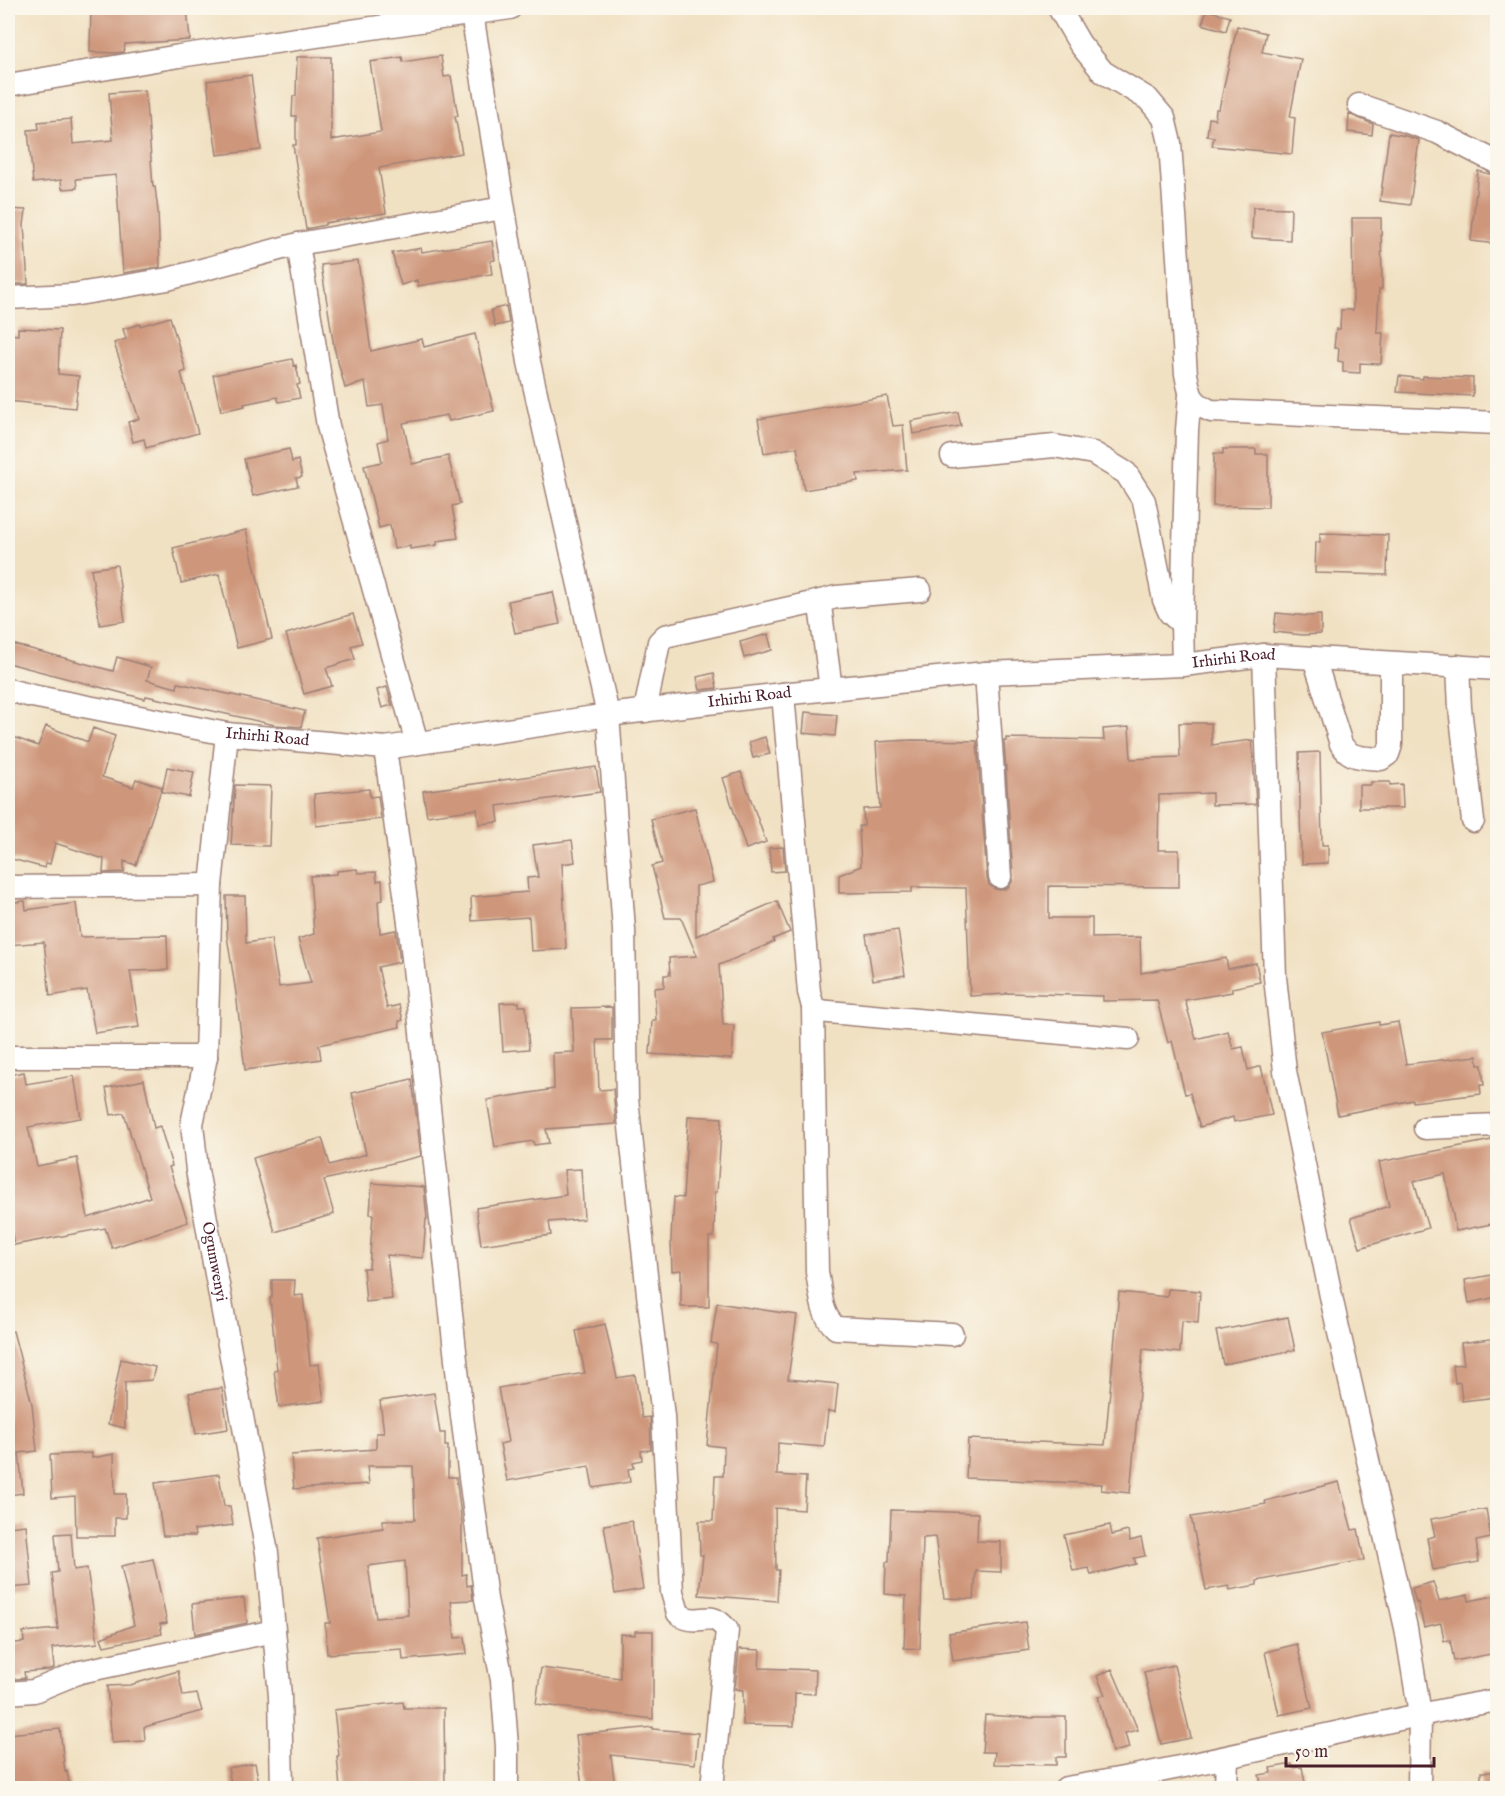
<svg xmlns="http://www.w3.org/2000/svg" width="1505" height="1796" viewBox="0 0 1505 1796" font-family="'IM FELL English',serif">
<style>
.building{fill:#ce967a;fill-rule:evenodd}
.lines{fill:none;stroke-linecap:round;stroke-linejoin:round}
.minor-casing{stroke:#9e8077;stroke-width:25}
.minor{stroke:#fff;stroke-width:22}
.labels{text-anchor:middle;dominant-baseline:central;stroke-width:6;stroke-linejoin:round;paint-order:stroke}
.street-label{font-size:16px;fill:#4a1f2b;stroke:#fbf7ec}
</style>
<rect width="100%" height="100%" fill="#fbf7ec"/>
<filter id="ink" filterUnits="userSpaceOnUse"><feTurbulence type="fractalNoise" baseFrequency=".0167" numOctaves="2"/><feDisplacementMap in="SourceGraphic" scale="12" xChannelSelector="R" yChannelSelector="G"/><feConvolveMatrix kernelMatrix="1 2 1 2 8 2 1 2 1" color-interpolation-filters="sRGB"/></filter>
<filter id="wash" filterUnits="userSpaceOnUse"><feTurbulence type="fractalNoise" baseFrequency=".008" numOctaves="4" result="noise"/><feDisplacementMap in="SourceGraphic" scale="24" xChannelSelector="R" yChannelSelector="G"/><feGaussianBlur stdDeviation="1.35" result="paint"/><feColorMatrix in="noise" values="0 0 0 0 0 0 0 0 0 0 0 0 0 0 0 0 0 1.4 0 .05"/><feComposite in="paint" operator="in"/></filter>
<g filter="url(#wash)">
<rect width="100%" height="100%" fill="#f1e1c3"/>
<g id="blocks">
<path class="building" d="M 91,8 L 187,8 L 190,40 L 125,44 L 124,52 L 115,53 L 90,52 Z
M 1207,10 L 1230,17 L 1226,31 L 1202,24 Z
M 1237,26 L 1266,33 L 1262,52 L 1301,59 L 1290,117 L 1295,118 L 1292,154 L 1212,146 L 1214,137 L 1207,136 L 1209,118 L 1215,119 L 1216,109 L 1219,109 Z
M 441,56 L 444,77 L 451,76 L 458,116 L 455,116 L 462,153 L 379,168 L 386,213 L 325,223 L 325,225 L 306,229 L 293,145 L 296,145 L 296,116 L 292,116 L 293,96 L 296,96 L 297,57 L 331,57 L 331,140 L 381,132 L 370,62 L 402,57 L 403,62 Z
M 251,75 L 261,150 L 217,155 L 207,81 Z
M 145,90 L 147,117 L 148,117 L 153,187 L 155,187 L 158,211 L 160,267 L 123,273 L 116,175 L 76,179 L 77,188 L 62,189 L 61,180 L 33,183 L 28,130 L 39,129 L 38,122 L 71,119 L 73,144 L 113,140 L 109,93 Z
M 1349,114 L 1373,124 L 1372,135 L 1348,132 Z
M 1389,133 L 1406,136 L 1419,140 L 1410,205 L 1380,201 Z
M 1478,171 L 1497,176 L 1497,244 L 1471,241 Z
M 1253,207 L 1291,208 L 1290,240 L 1252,238 Z
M 8,209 L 26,210 L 24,225 L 28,284 L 10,284 L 10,282 L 8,282 Z
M 1352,218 L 1381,218 L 1382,289 L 1379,289 L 1377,333 L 1383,333 L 1381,364 L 1360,363 L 1360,373 L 1343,372 L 1343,362 L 1338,361 L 1339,348 L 1334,348 L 1336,329 L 1340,329 L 1341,310 L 1353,310 Z
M 492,241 L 495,260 L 490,261 L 492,274 L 418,286 L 417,280 L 401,285 L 392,253 L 421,248 L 422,252 Z
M 358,261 L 371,351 L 422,339 L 424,347 L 475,334 L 494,411 L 449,421 L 447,415 L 403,423 L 412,464 L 448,456 L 460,504 L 452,506 L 458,538 L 437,541 L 437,545 L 410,549 L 410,546 L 394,549 L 390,525 L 379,528 L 364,466 L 382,462 L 378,442 L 388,439 L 383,405 L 369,407 L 365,382 L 345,388 L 334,347 L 321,265 Z
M 506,306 L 509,323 L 495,326 L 491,310 Z
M 170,317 L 186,371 L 181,373 L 198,433 L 146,448 L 144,439 L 133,442 L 128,422 L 139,419 L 114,343 L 126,339 L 123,329 L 140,324 L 140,326 Z
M 18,328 L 60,330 L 58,374 L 79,376 L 75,408 L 8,401 L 8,334 L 18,335 Z
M 292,359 L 294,366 L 296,365 L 300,384 L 297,385 L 300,398 L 279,402 L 277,397 L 244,404 L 245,406 L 221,411 L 213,375 Z
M 1399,376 L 1423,379 L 1423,376 L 1473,378 L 1473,396 L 1397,392 Z
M 887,396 L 893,426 L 903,425 L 907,470 L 857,474 L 858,481 L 804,490 L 797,447 L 764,453 L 758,419 Z
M 958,412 L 961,426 L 913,434 L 911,421 Z
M 289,449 L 292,462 L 298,460 L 302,477 L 296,478 L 298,486 L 253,496 L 244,459 Z
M 1223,449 L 1256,449 L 1256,454 L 1268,454 L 1268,507 L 1213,506 L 1214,453 L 1223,454 Z
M 246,530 L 272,639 L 237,648 L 219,574 L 181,583 L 173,548 Z
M 1320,533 L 1388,535 L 1387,575 L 1315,573 L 1316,542 L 1320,542 Z
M 117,565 L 125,621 L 100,625 L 91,569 Z
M 553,592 L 560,624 L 515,633 L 508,601 Z
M 1276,613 L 1308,616 L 1321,615 L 1321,634 L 1303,635 L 1274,632 Z
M 353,614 L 362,643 L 351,646 L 355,659 L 326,668 L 332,686 L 304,694 L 286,634 Z
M 768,634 L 772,650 L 744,658 L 740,642 Z
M 12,644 L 113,671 L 117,657 L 151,667 L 147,680 L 177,688 L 178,683 L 305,711 L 301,727 L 275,725 L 146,696 L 145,699 L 8,663 Z
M 714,673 L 717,688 L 700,690 L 697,677 Z
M 387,687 L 392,705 L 382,708 L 377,690 Z
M 805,712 L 837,715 L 835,736 L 803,733 Z
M 1179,723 L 1211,723 L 1212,745 L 1252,740 L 1256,804 L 1212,805 L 1212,793 L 1159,795 L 1158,850 L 1179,850 L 1179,887 L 1049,886 L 1049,918 L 1092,918 L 1092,938 L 1140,937 L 1141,973 L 1226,958 L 1228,969 L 1256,963 L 1260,982 L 1232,988 L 1232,992 L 1185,1000 L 1196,1039 L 1228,1031 L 1233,1049 L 1243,1047 L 1248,1070 L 1261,1066 L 1272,1115 L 1234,1122 L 1233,1117 L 1200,1127 L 1190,1093 L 1185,1094 L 1172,1041 L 1168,1043 L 1157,1000 L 1103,1001 L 1103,996 L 1006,993 L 1006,994 L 970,996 L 966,888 L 912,887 L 912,892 L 839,893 L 839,875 L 861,866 L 859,826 L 864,826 L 863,809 L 880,808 L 876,742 L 912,740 L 977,741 L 987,878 L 989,885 L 995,889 L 1000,890 L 1008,888 L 1012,882 L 1013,876 L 1004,741 L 1006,741 L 1006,738 L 1104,740 L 1103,729 L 1129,727 L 1131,759 L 1180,757 Z
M 46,726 L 88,742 L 93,728 L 115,736 L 102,777 L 133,787 L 136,779 L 162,787 L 136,865 L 124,861 L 124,872 L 103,873 L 104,859 L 55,843 L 50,864 L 46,863 L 45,868 L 8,858 L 8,735 L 38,746 Z
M 765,737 L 770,754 L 753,758 L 749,742 Z
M 1320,752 L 1322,845 L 1328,845 L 1328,863 L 1302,864 L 1302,857 L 1301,857 L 1299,753 Z
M 167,767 L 194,772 L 189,797 L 162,792 Z
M 596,767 L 600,792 L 497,806 L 499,822 L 479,824 L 477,809 L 427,816 L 423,791 Z
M 741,772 L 766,842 L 746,849 L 723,778 Z
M 1371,782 L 1390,782 L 1390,785 L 1402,784 L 1403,808 L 1359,808 L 1359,785 L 1371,785 Z
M 235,785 L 271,786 L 269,846 L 231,845 Z
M 369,789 L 370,797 L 378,796 L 381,819 L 316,826 L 314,794 Z
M 695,808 L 713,882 L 696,886 L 696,936 L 777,901 L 790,932 L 773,939 L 774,942 L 719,965 L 723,1025 L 734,1025 L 732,1059 L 650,1054 L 652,1020 L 656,1020 L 654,988 L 664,987 L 664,975 L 670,975 L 669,958 L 697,956 L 681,918 L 665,918 L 652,866 L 662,863 L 651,819 Z
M 572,840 L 575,862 L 562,864 L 566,949 L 531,951 L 529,917 L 472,921 L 471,897 L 528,892 L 527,878 L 538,877 L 533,845 Z
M 783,847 L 785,871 L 771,872 L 769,848 Z
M 357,869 L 358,873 L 376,872 L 377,881 L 382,880 L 383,900 L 378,901 L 380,933 L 396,930 L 400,962 L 378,967 L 387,1008 L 399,1005 L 403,1020 L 399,1021 L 400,1027 L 319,1045 L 321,1059 L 245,1070 L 236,993 L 227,936 L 226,896 L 245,896 L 246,943 L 271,939 L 279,987 L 311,983 L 298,939 L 314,934 L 310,876 L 337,874 L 337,871 Z
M 25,901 L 26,910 L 76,903 L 80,937 L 167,935 L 168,970 L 130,971 L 139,1027 L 95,1033 L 87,990 L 50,996 L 44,942 L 8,945 L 8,903 Z
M 898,930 L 905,975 L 873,980 L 866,935 Z
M 519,1002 L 519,1006 L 526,1006 L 529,1049 L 503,1051 L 500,1003 Z
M 612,1007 L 612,1040 L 597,1040 L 599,1090 L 613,1089 L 616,1124 L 546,1129 L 549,1143 L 534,1145 L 533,1141 L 495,1147 L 487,1100 L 554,1089 L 553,1053 L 574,1052 L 572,1008 Z
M 1379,1022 L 1379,1025 L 1398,1022 L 1406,1064 L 1477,1056 L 1478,1065 L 1482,1065 L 1484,1085 L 1480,1085 L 1481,1094 L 1413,1102 L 1413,1100 L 1338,1115 L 1322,1032 Z
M 24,1072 L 26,1084 L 74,1076 L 81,1118 L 28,1127 L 37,1166 L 77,1158 L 88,1218 L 150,1197 L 124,1113 L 111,1115 L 106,1088 L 144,1080 L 154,1128 L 160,1126 L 172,1166 L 169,1167 L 188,1222 L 112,1248 L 105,1228 L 14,1245 L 8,1211 L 8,1075 Z
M 412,1079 L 421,1156 L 324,1180 L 334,1214 L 275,1232 L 253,1158 L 322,1138 L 330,1165 L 366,1154 L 352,1093 Z
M 688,1116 L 722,1118 L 717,1192 L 715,1192 L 714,1237 L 709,1237 L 709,1307 L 681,1307 L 681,1270 L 672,1271 L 671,1241 L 672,1217 L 673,1217 L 674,1197 L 683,1198 Z
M 1497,1139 L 1497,1223 L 1456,1231 L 1445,1174 L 1414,1181 L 1428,1228 L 1360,1248 L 1351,1218 L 1389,1206 L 1379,1162 Z
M 581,1169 L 584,1219 L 549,1222 L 551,1235 L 481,1245 L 476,1208 L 566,1195 L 564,1170 Z
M 372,1183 L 424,1187 L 427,1219 L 426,1219 L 423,1258 L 387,1255 L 392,1299 L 366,1302 L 363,1268 L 369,1268 L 373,1214 L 370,1214 Z
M 1497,1274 L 1497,1297 L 1469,1303 L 1465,1280 Z
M 272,1280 L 295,1280 L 294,1296 L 303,1295 L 310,1365 L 319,1364 L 324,1401 L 279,1407 L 274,1370 L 277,1370 L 270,1298 L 272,1298 Z
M 1168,1289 L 1200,1291 L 1198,1323 L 1182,1321 L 1180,1353 L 1143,1349 L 1130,1493 L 1101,1490 L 1102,1484 L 966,1478 L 968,1439 L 1105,1445 L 1119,1292 L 1167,1297 Z
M 717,1303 L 797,1315 L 788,1379 L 838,1384 L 835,1412 L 828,1411 L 824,1447 L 778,1443 L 777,1475 L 806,1477 L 804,1510 L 775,1508 L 776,1570 L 779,1570 L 777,1601 L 699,1595 L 703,1555 L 700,1555 L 699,1521 L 713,1521 L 715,1476 L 723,1476 L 724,1447 L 707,1445 L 717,1344 L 711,1343 Z
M 1288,1317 L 1295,1350 L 1223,1364 L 1216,1331 Z
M 605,1324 L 617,1378 L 635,1375 L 642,1418 L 650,1417 L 651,1450 L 641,1451 L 642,1460 L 633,1462 L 634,1468 L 628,1469 L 630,1482 L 593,1488 L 589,1466 L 507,1481 L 500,1444 L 508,1442 L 498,1388 L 585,1373 L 576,1331 Z
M 13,1331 L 32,1404 L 37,1451 L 19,1453 L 23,1493 L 8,1495 L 8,1332 Z
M 1497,1338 L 1497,1397 L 1462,1401 L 1460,1382 L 1455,1383 L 1453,1365 L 1464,1364 L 1461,1343 Z
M 121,1359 L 155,1367 L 152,1380 L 125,1382 L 125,1428 L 108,1424 Z
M 222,1388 L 228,1429 L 196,1434 L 189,1393 Z
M 434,1393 L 440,1433 L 445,1433 L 445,1446 L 448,1446 L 448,1477 L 456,1477 L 462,1523 L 462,1575 L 466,1574 L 467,1586 L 471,1585 L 473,1600 L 451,1601 L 455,1638 L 465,1637 L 467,1654 L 403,1660 L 402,1649 L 327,1654 L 325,1623 L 330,1623 L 317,1538 L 383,1528 L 383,1520 L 415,1520 L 413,1466 L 367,1466 L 369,1484 L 294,1489 L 291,1455 L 376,1449 L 376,1433 L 384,1433 L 380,1401 ZM 405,1561 L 408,1615 L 376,1618 L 368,1566 Z
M 92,1453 L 92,1458 L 114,1454 L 115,1494 L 126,1494 L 126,1518 L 115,1518 L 115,1536 L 76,1536 L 75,1496 L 52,1498 L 50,1455 Z
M 219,1474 L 224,1506 L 230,1506 L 233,1525 L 194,1530 L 195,1536 L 163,1536 L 155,1483 Z
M 1339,1482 L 1352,1530 L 1358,1529 L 1364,1560 L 1257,1581 L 1257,1585 L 1230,1590 L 1229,1586 L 1206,1590 L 1191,1517 L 1266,1504 L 1265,1501 Z
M 1486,1509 L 1491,1538 L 1476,1541 L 1479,1562 L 1433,1570 L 1427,1538 L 1435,1536 L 1431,1519 Z
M 891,1510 L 978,1513 L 977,1541 L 1001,1542 L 1001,1572 L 976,1571 L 974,1599 L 944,1598 L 935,1537 L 923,1538 L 920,1649 L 904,1648 L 906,1596 L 885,1594 L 886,1562 L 889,1562 Z
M 632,1521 L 643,1589 L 615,1594 L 604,1525 Z
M 26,1525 L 32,1586 L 8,1588 L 8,1527 Z
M 1110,1525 L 1112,1535 L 1128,1531 L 1130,1541 L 1141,1538 L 1145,1556 L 1134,1558 L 1136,1564 L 1091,1575 L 1089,1568 L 1073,1571 L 1064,1535 Z
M 71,1533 L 74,1570 L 87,1568 L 98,1643 L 52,1648 L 54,1668 L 49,1670 L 24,1672 L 25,1678 L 8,1680 L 8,1644 L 24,1642 L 23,1632 L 58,1629 L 52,1573 L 58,1572 L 55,1534 Z
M 153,1559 L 167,1623 L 160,1624 L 162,1634 L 104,1646 L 101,1638 L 134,1625 L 121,1566 Z
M 1433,1582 L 1439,1601 L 1468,1595 L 1469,1601 L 1494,1596 L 1497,1614 L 1497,1653 L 1454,1661 L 1450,1640 L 1444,1641 L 1441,1623 L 1424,1627 L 1418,1602 L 1416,1603 L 1412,1588 Z
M 244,1598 L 247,1623 L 195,1634 L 192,1604 Z
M 1025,1622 L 1029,1650 L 953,1661 L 949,1633 Z
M 635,1631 L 653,1631 L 653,1719 L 536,1704 L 541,1668 L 620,1678 L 620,1634 L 635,1635 Z
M 1297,1644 L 1312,1708 L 1279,1715 L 1265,1652 Z
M 739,1649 L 760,1650 L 759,1668 L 816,1670 L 815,1694 L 795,1693 L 794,1726 L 743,1725 L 743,1690 L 735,1689 Z
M 1174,1665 L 1191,1738 L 1161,1744 L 1144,1672 Z
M 1112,1669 L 1138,1730 L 1125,1733 L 1129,1748 L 1112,1752 L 1098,1696 L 1105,1695 L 1097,1676 Z
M 178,1671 L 183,1696 L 197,1694 L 202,1711 L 144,1727 L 145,1741 L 112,1743 L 107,1686 L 130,1685 Z
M 403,1702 L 404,1708 L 444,1708 L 445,1788 L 340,1788 L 337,1756 L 339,1756 L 334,1710 Z
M 985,1715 L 1034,1718 L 1034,1717 L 1066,1717 L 1066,1757 L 1056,1757 L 1056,1765 L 994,1764 L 995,1752 L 982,1752 Z
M 653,1727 L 653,1729 L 698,1733 L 695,1764 L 611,1755 L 615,1788 L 582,1788 L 576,1735 Z
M 60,1729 L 65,1772 L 67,1771 L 70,1788 L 8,1788 L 8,1734 Z
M 255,1763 L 260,1788 L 232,1788 L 228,1768 Z
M 1292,1764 L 1293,1768 L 1302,1767 L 1306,1788 L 1262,1788 L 1259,1775 L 1271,1773 L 1270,1768 Z
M 1481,1772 L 1497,1772 L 1497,1788 L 1481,1788 Z"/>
</g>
</g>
<g filter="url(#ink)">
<use href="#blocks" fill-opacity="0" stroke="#9e8077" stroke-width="1.5"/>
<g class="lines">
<g class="minor-casing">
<g id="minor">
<path d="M 471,8 L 529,362 L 608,715 L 624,930 L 627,1099 L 649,1303 L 663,1416 L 672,1592 L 678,1613 C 680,1614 683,1617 686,1618 C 704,1624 710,1609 727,1630 L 712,1788"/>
<path d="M 1059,8 L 1080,44 L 1103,72 L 1148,99 L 1164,118 L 1170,143 L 1186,374 C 1190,395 1190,402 1211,411 L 1498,423"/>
<path d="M 8,85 L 179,56 L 510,8"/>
<path d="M 1359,105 L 1437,132 L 1498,163"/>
<path d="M 298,244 L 328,426 L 417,743"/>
<path d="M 8,298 L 72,295 L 168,279 L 298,244 L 503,208"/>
<path d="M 952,456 L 1054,446 L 1093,453 L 1126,473 L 1144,501 L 1164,600 L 1170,613 L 1182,624"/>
<path d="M 1264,655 L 1275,977 L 1285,1071 L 1333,1306 L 1406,1628 L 1420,1714 L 1419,1788"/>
<path d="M 1314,658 L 1341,744 C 1351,760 1364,757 1381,759 L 1388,754 L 1391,745 L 1391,663"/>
<path d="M 1183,665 L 1182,624 L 1187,430 L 1190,395"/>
<path d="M 1458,666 L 1460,708 L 1473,821"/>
<path d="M 986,673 L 1000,877"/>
<path d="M 831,689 L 820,606 L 821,601 L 836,597 L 920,590"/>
<path id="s1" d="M 8,690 L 32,696 L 227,734 L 385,748 L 608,715 L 791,693 L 986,673 L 1183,665 L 1264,655 L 1498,669"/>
<path d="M 783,694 L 809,992 L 813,1007 L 818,1011 L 1128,1039"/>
<path d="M 645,711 L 659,642 L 665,636 L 821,601"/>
<path id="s2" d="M 227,734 L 211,885 L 206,1057 L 192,1124 L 197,1170 L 267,1553 L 280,1696 L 282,1788"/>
<path d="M 385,748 L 410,930 L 462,1416 L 486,1599 L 502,1680 L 507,1747 L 507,1788"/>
<path d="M 8,887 L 211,885"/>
<path d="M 813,1007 L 817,1272 C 821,1292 820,1314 836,1328 L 952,1334"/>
<path d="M 8,1057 L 206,1057"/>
<path d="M 1425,1128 L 1498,1125"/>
<path d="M 8,1693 L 34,1691 L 80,1672 L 274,1631"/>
<path d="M 1066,1788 C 1211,1765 1353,1725 1498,1700"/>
<path d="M 1226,1788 L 1227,1758"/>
</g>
</g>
<use href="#minor" class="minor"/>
</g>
</g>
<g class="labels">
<g class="street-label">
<text stroke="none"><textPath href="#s1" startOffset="1236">Irhirhi Road</textPath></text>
<text stroke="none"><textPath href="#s1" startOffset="750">Irhirhi Road</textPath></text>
<text stroke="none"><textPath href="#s1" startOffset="264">Irhirhi Road</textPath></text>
<text stroke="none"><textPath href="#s2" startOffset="532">Ogumwenyi</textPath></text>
</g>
</g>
<rect width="1505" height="1796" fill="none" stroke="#fbf7ec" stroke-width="30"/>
<path d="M1286 1757v9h148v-9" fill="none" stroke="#4a1f2b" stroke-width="3"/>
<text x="1295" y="1757" font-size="18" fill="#4a1f2b" stroke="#fbf7ec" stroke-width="4.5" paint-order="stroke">50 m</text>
</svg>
